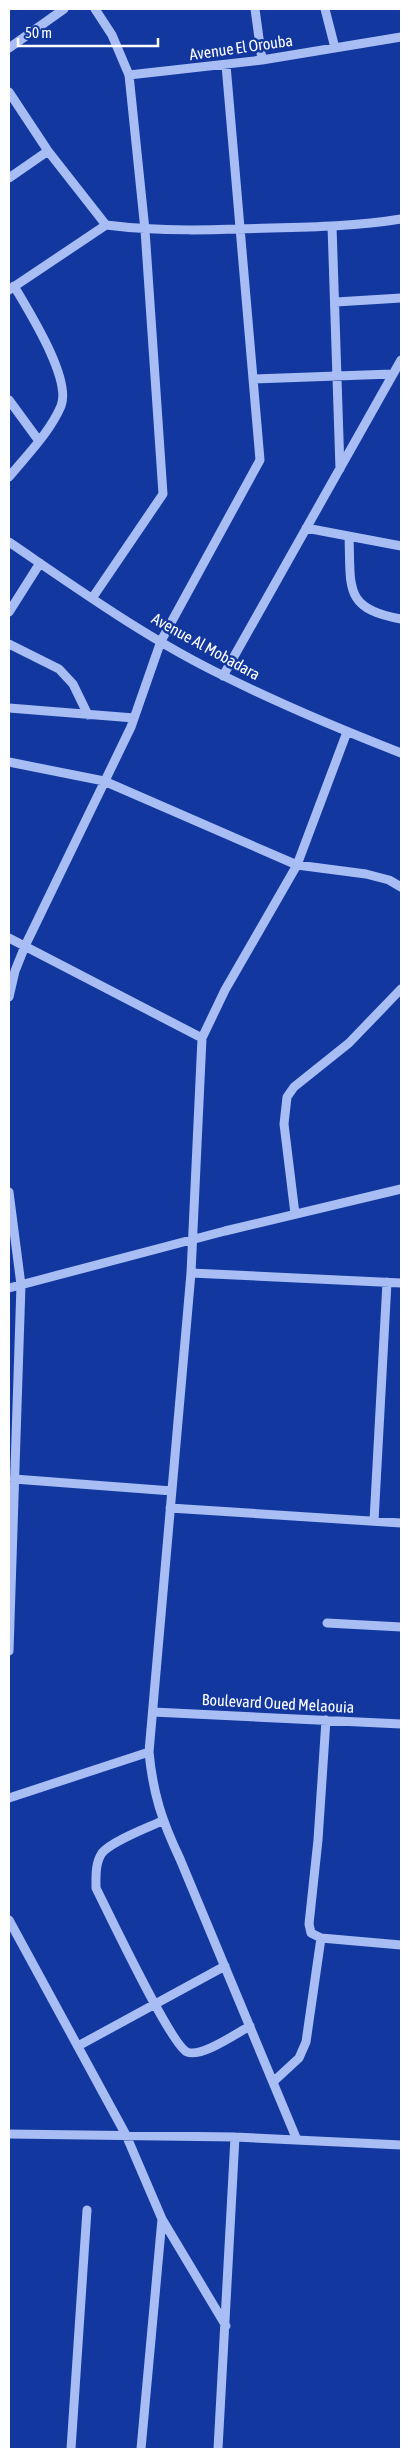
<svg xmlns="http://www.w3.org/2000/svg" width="410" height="2458" viewBox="0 0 410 2458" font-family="'Asap Condensed',sans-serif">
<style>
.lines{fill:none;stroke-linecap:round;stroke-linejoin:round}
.minor{stroke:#a8bdf4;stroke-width:9}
.labels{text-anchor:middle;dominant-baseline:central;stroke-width:5;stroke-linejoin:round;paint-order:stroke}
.street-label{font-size:16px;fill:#fff;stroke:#12379e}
</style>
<rect width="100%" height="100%" fill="#12379e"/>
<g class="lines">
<path class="minor" d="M 255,9 L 262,60
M 325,9 L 335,48
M 9,48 L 64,9
M 129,75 L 262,60 L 401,37
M 9,92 L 48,151 L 106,225
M 9,178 L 48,151
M 332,226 L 340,469
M 9,290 L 106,225 C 161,232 216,230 271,228 C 315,227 358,226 401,219
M 336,302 L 401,298
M 253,379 L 392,374
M 9,400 L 39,441
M 9,477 C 27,455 50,432 61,406 C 72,379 28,310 14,286
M 306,528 L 401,546
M 349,536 C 351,587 343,609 401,619
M 9,542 C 78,589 149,640 224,676 C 282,705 342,730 401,753
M 93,597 L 163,494 L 145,230 L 129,75 L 112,35 L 95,9
M 9,612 L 40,563
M 9,644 L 59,669 L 73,684 L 88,715
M 223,676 L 401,360
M 9,708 L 134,718
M 9,762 L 104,781 L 297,865 L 366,874 L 389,880 L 401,887
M 9,938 L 202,1038
M 9,997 L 15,971 L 25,946 L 131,727 L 161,641 L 260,460 L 226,65
M 9,1192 L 21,1285 L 9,1651
M 295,1214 L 284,1124 L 287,1097 L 294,1087 L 349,1043 L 401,989
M 191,1273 L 401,1283
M 9,1288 L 225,1231 L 401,1189
M 14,1479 L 172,1491
M 170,1508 L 401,1523
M 374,1521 L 387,1282
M 327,1623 L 401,1627
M 153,1712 L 401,1724
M 326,1720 L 318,1840 L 309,1924 L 311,1933 L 321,1938 L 401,1945
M 9,1798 L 149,1752
M 162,1821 C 147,1828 112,1841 102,1853 C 95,1863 96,1877 96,1888 C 108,1912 171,2045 187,2052 C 201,2058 237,2033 250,2026
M 9,1920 L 126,2135 L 162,2219 L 226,2326
M 78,2046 L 225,1966
M 273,2082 L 299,2058 L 306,2042 L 321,1938
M 9,2134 L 235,2137 L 401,2145
M 297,2140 L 180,1859 C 162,1821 153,1794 149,1752 L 191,1273 L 202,1038 L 225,990 L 297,865 L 347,732
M 71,2449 L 87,2210
M 141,2449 L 162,2219
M 218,2449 L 235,2137"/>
</g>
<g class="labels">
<g class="street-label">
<text transform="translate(241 47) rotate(-8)">Avenue El Orouba</text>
<text transform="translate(206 646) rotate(29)">Avenue Al Mobadara</text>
<text transform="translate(278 1703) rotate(3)">Boulevard Oued Melaouia</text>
</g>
</g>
<rect width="410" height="2458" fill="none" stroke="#ffffff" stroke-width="20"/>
<path d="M18 38v8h140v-8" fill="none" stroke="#ffffff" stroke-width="2.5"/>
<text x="25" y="38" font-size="15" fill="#ffffff" stroke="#12379e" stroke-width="4" paint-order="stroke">50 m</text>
</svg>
